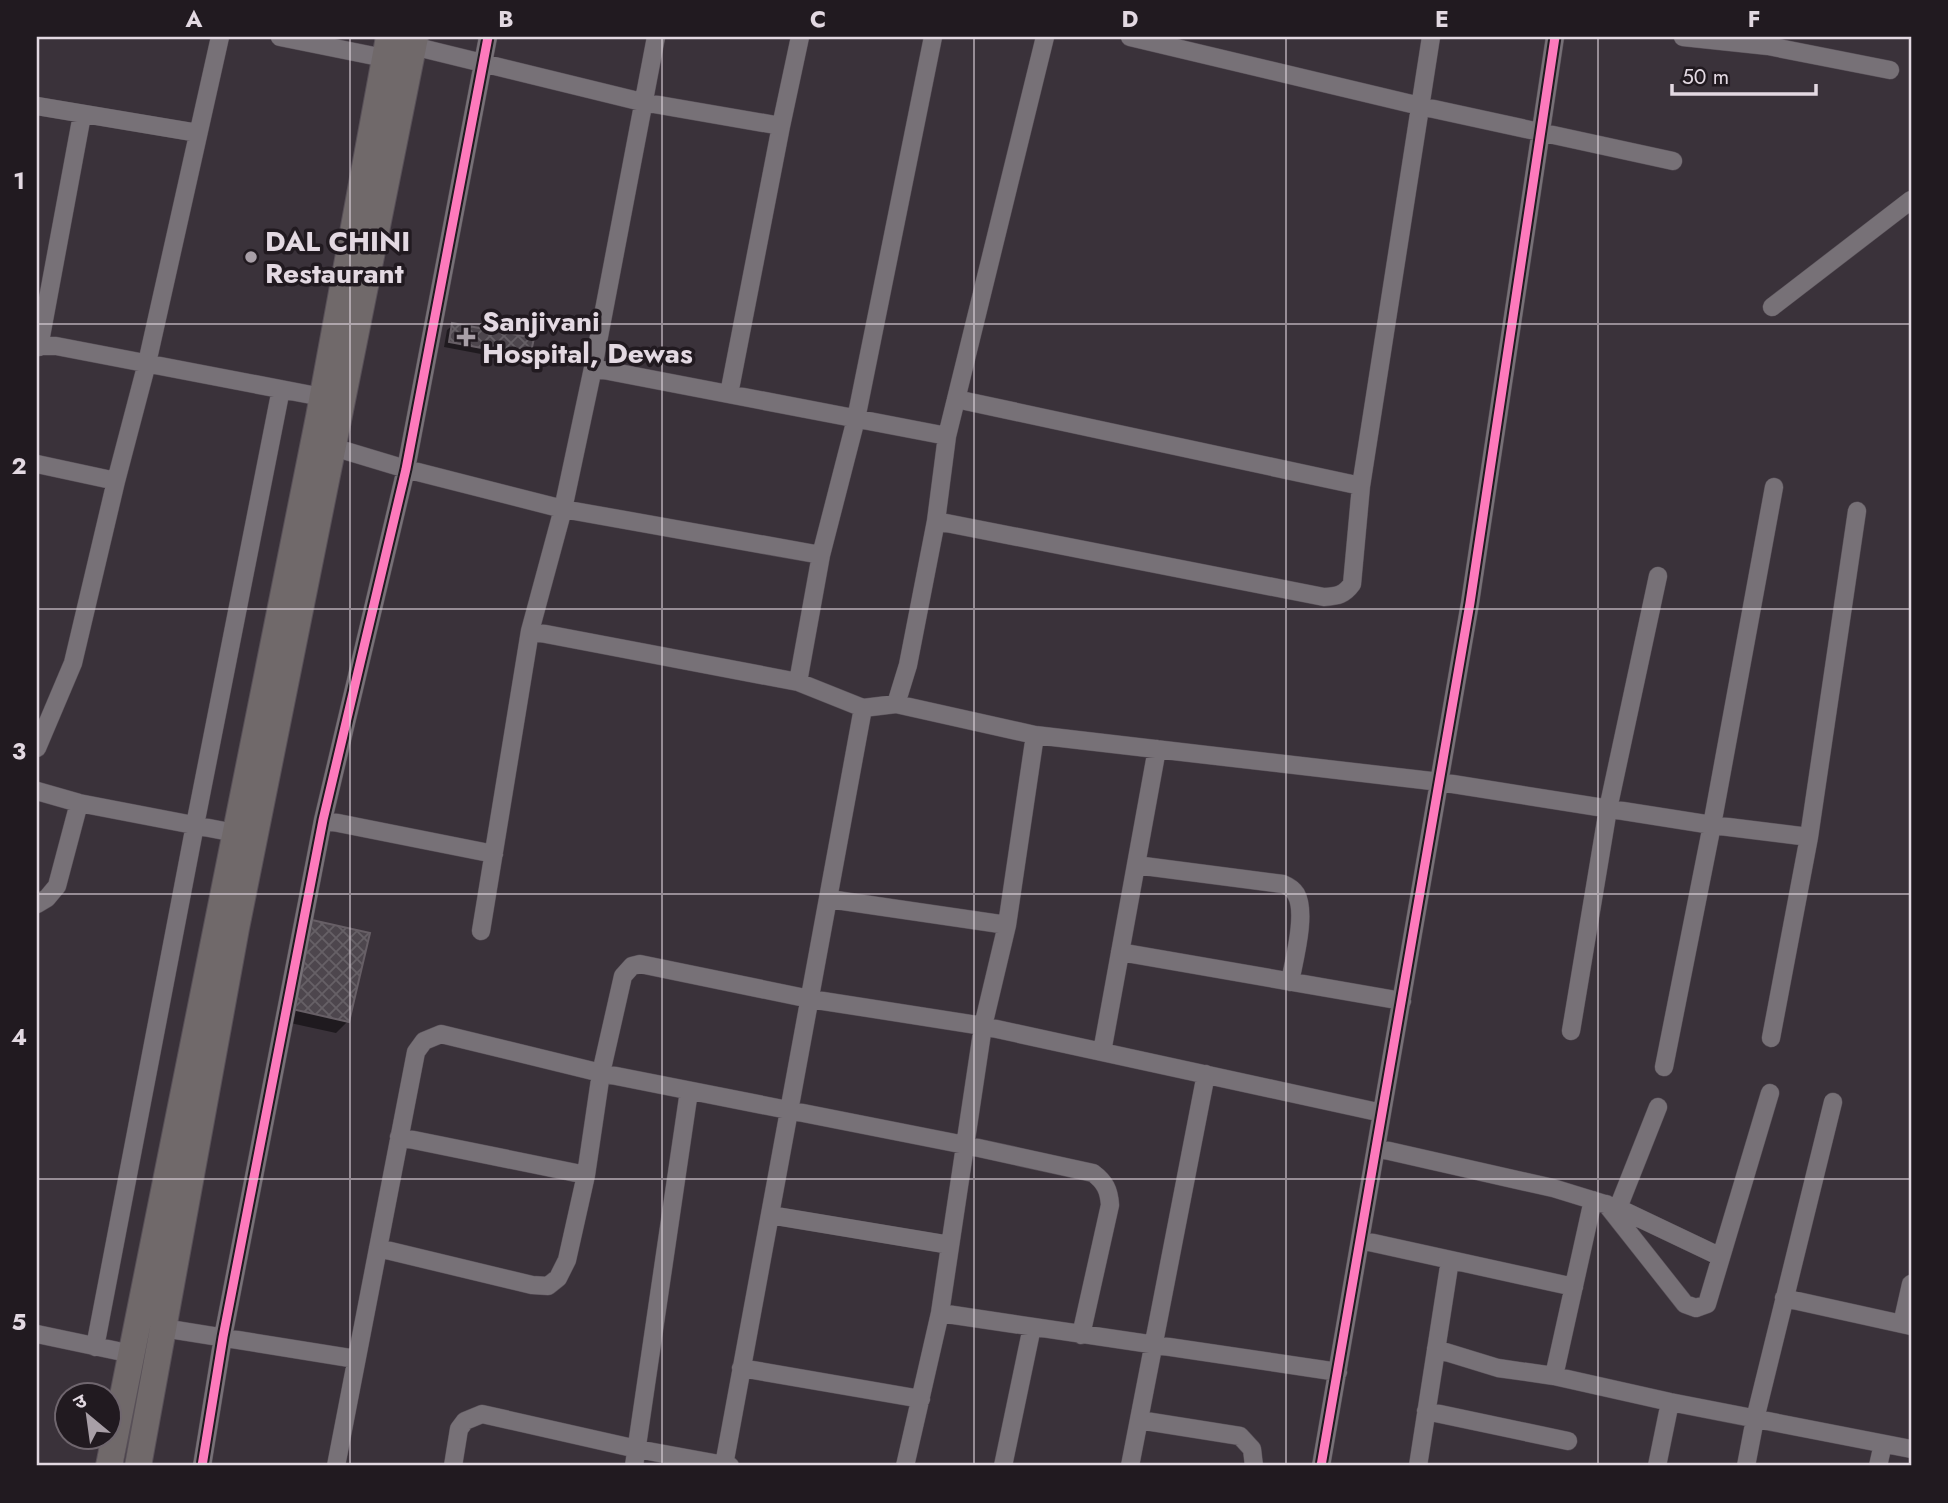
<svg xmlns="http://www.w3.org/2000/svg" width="1948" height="1503" viewBox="0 0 1948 1503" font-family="Jost,'Noto Sans Devanagari',sans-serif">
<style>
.shadow{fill:#0007}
.building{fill:url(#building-cross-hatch);stroke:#675f66;stroke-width:2}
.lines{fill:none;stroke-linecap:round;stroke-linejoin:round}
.minor-casing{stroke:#585058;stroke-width:19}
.primary-casing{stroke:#585058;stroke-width:28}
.minor{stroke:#777177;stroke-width:18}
.primary{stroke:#70696a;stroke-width:26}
.cycleway-casing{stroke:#211a20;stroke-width:13}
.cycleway{stroke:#fd7abc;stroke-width:9}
.grid{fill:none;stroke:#e3d9e2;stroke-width:2;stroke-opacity:0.55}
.poi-dot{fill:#a89fa7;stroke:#211a20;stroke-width:2.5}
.labels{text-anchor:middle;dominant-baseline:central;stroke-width:7;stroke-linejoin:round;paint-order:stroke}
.poi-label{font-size:28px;font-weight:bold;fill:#e3d9e2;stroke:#211a20;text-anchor:start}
.neatline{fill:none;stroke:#e3d9e2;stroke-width:2.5}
.grid-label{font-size:23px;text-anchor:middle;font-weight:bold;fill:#e3d9e2}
</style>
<defs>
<pattern id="building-cross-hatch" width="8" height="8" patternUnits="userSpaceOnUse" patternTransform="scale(1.75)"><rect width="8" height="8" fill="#4d464d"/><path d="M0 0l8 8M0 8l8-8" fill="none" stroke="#666066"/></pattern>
</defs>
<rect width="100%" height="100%" fill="#3a323a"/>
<path class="shadow" d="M 453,325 L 529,356 L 523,362 L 444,347 L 447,330 Z
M 301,934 L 348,1021 L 336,1033 L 281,1021 Z"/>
<path class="building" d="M 452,323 L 534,338 L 530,357 L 449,342 Z
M 312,920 L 370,933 L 349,1022 L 292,1009 Z"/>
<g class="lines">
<g class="minor-casing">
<path id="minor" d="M 280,37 L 384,58
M 1130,37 L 1420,106 L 1673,161
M 1683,37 L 1768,46 L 1890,70
M 413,46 L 642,102 L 781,126 L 800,37
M 37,106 L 198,133
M 1772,307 L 1911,200
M 37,346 L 56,346 L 322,397
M 39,347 L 82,115
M 593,368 L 947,436 L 1045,37
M 729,394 L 781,126
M 956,399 L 1361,486
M 947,436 L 936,521 L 1324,597 C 1338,596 1344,595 1352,584 L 1361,486 L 1431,37
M 333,447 L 406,469 L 563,509 L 821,555
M 37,464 L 116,481 L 147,363 L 220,37
M 530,631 L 798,682 L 863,708
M 798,682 L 821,555 L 856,419 L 933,37
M 896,704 L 1035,735 L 1440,782 L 1712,825 L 1809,837
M 37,748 L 73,663 L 116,481
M 37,791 L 79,803 L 235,833
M 323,820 L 494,854
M 1136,865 L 1283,884 C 1288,886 1293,889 1296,894 C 1307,913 1294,960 1290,982
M 829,899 L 1007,925
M 37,904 L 47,898 L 57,886 L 79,803
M 481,931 L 530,631 L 563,509 L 593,368 L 656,37
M 1120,952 L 1402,1001
M 1571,1031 L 1608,809 L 1658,576
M 1771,1038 L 1809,837 L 1857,511
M 1102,1052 L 1157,749
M 1664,1067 L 1712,825 L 1774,487
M 399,1137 L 586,1175
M 1376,1148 L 1553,1188 L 1618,1208 L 1721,1257
M 1606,1204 L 1685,1304 L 1696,1308 L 1707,1304 L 1770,1093
M 1618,1208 L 1658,1107
M 770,1215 L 950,1245
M 1360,1240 L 1574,1287
M 378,1248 L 532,1285 L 548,1286 L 558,1278 L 567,1260 L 586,1175 L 601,1073 L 623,976 L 632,966 L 640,964 L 810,999 L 983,1026 L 1382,1113
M 1784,1298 L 1911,1326
M 940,1313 L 1338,1372
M 1902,1324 L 1911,1284
M 163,1328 L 356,1359
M 37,1334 L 132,1354
M 95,1347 L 195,825 L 281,389
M 1436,1349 L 1498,1368 L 1554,1376 L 1593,1200
M 741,1368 L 921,1399
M 1554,1376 L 1670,1402 L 1911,1449
M 1426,1411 L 1568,1441
M 1139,1420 L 1240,1436 L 1252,1449 L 1254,1466
M 724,1465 L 863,708 L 896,704 L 908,665 L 936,521
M 202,1466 L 223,1337 L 323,820 L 406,469 L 488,37
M 336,1466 L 416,1052 L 424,1041 L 441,1034 L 601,1073 L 965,1145 L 1093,1173 C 1105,1182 1109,1190 1110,1205 L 1081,1335
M 453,1466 L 459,1429 L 465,1421 L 482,1414 L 637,1449 L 730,1466
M 634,1466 L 689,1091
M 905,1466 L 940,1313 L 983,1026 L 1007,925 L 1035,735
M 1003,1466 L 1032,1327
M 1130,1466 L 1206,1074
M 1321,1466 L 1470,603 L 1555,37
M 1418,1466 L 1450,1260
M 1657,1466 L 1670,1402
M 1746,1466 L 1755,1419 L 1833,1102
M 1878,1466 L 1883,1444"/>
</g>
<g class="primary-casing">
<path id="primary" d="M 109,1466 L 319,417 L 389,37
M 138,1466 L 236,928 L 415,37"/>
</g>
<use href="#minor" class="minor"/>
<use href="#primary" class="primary"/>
<g class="cycleway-casing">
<path id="cycleway" d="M 202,1466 L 223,1337 L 323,820 L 406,469 L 488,37
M 1321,1466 L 1470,603 L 1555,37"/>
</g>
<use href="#cycleway" class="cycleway"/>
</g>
<path class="grid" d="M 350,37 L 350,1466M 662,37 L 662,1466M 974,37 L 974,1466M 1286,37 L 1286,1466M 1598,37 L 1598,1466M 37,324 L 1911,324M 37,609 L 1911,609M 37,894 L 1911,894M 37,1179 L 1911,1179"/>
<g class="poi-dot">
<circle cx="251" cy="257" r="7"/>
<path d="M462.5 326.5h7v7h7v7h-7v7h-7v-7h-7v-7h7z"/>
</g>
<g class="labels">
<g class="poi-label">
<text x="265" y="241">DAL CHINI<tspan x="265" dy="32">Restaurant</tspan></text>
<text x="482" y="321">Sanjivani<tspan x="482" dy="32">Hospital, Dewas</tspan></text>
</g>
</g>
<rect width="1948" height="1503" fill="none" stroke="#211a20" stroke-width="77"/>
<g transform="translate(88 1416) rotate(331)"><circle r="33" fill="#211a20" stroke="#6f666e" stroke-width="2"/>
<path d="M0-5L12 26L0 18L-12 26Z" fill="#a89fa7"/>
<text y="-10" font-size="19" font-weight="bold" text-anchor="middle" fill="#e3d9e2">उ</text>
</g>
<path d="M1672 84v10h144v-10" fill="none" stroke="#e3d9e2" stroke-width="3.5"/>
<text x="1682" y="84" font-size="21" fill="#e3d9e2" stroke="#211a20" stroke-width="5" paint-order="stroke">50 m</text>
<rect x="38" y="38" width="1872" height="1426" class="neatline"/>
<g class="grid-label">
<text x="194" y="27">A</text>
<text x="506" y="27">B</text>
<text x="818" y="27">C</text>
<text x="1130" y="27">D</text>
<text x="1442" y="27">E</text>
<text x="1754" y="27">F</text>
<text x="19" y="189">1</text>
<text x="19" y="474">2</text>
<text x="19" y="759">3</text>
<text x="19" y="1045">4</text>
<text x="19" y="1330">5</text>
</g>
</svg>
